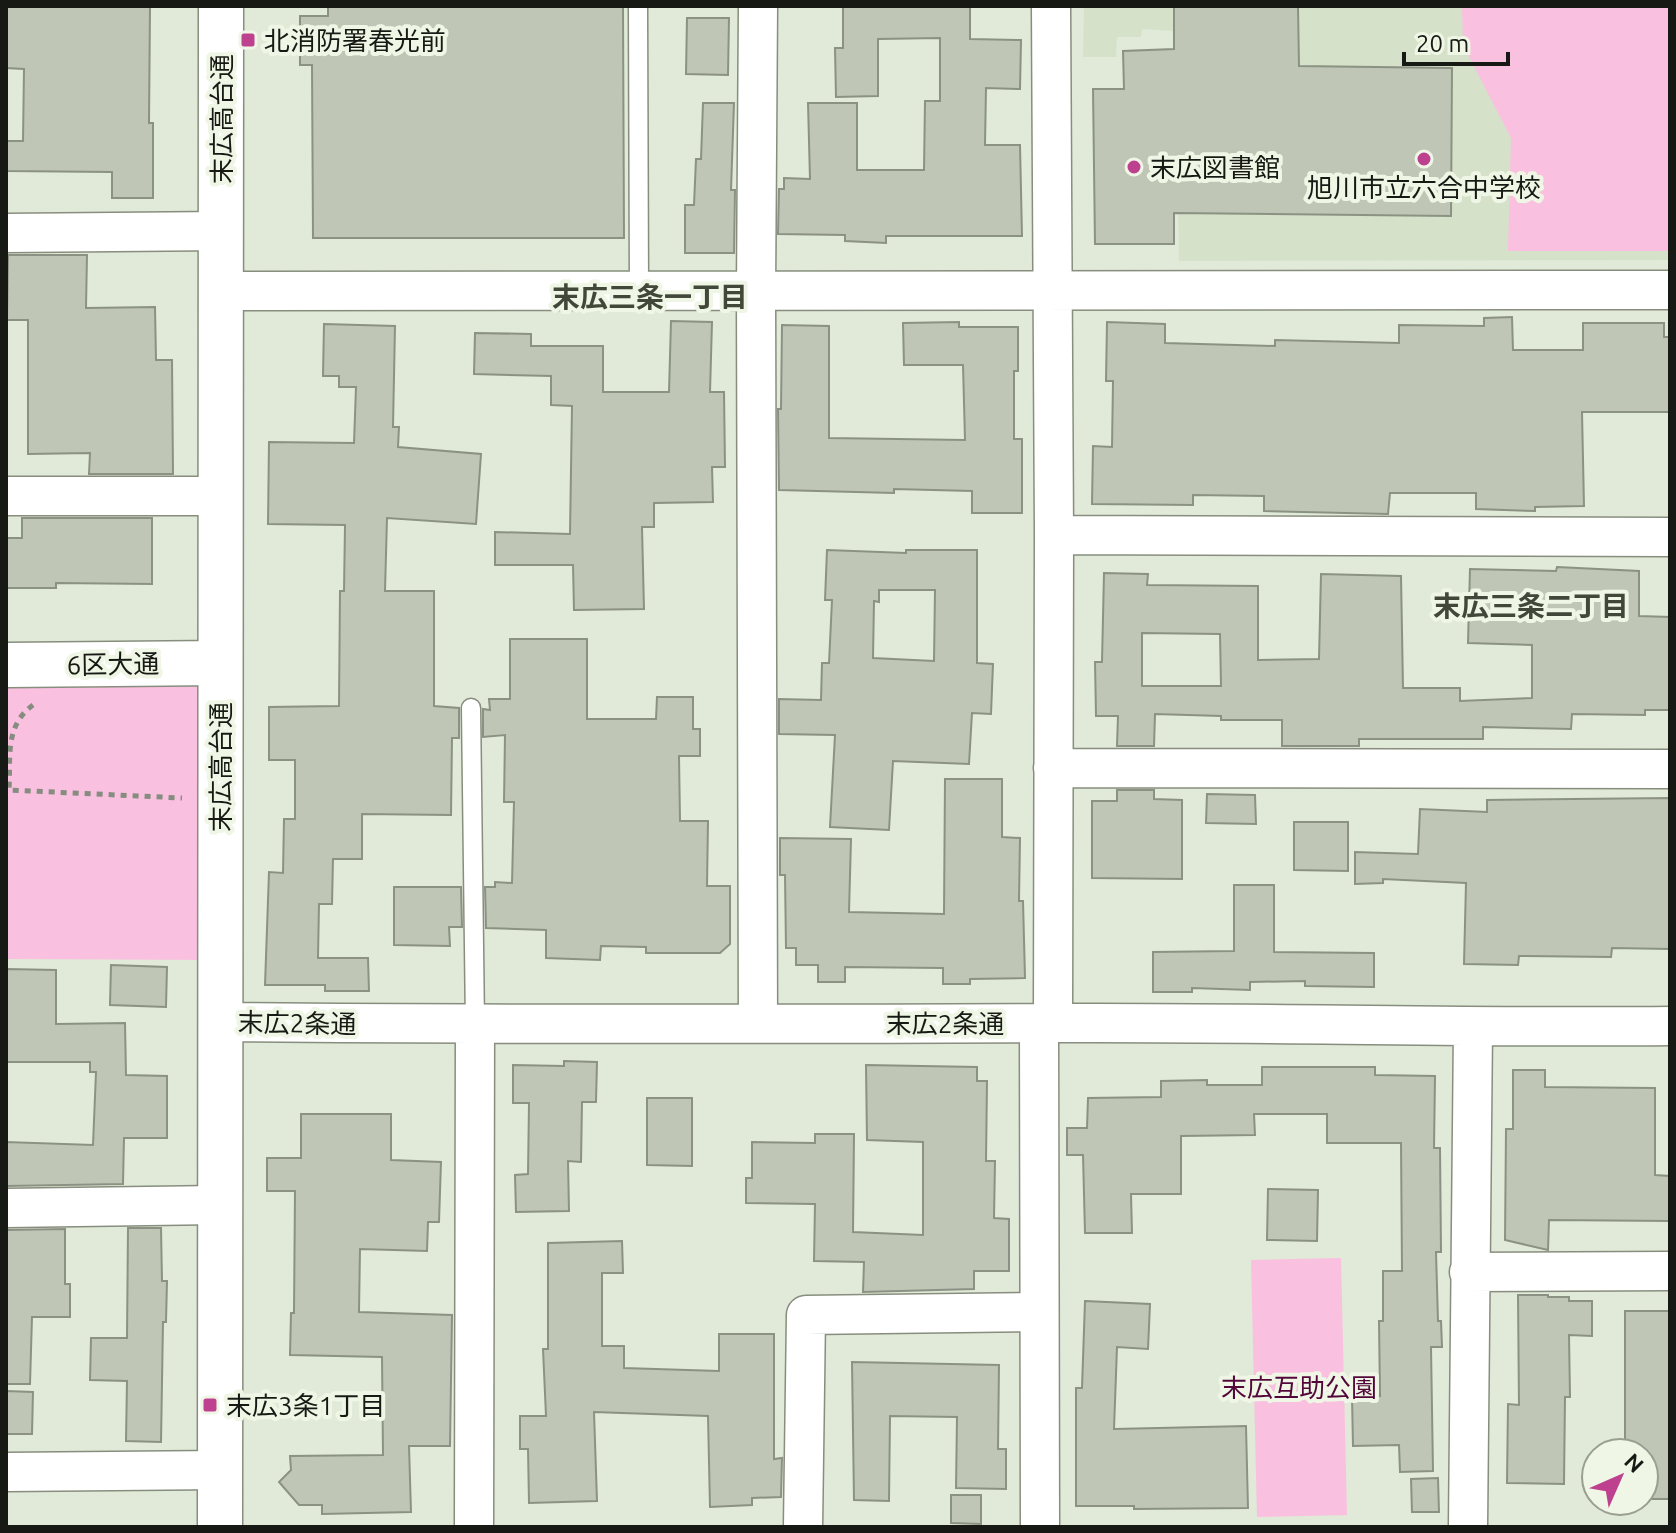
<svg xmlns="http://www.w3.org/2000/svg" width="1676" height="1533" viewBox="0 0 1676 1533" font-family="Ubuntu,'Noto Sans JP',sans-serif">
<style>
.built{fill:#d6e1c9}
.green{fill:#fac0df}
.building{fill:#bfc6b6;stroke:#8b9283;stroke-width:2;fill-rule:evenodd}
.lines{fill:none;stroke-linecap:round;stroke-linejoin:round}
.service-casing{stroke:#878e7e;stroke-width:21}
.minor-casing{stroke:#878e7e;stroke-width:41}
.tertiary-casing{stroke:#878e7e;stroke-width:47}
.path{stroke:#868c80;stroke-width:5;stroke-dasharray:6 6;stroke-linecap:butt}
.service{stroke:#fff;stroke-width:18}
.minor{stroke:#fff;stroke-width:38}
.tertiary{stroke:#fff;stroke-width:44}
.poi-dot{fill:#be4190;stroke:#eff6e5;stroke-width:3}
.labels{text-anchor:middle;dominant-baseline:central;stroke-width:8;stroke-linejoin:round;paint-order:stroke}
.poi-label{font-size:26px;fill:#171a14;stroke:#eff6e5;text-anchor:start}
.street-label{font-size:26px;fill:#171a14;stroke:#eff6e5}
.park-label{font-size:26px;fill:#52063a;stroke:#eff6e5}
.neighbourhood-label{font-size:28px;font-weight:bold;fill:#414739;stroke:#eff6e5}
</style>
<rect width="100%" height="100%" fill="#e1e9d8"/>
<path class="built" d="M 1084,6 L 1670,6 L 1670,260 L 1179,261 L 1175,31 L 1142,29 L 1141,37 L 1117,37 L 1116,57 L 1083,57 Z"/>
<path class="green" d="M 1462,6 L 1670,6 L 1670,251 L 1508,251 L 1511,138 L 1463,45 Z
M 220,663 L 220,960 L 6,959 L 6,665 Z
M 1341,1258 L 1347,1515 L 1257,1517 L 1251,1260 Z"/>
<path class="building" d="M 6,6 L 150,6 L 149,123 L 153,123 L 153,198 L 112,198 L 112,172 L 6,171 L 6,141 L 23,141 L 24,69 L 6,68 Z
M 328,6 L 623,6 L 624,238 L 313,238 L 312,65 L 300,65 L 300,16 L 328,16 Z
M 843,6 L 970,6 L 970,39 L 1021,40 L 1020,89 L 986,88 L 985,145 L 1020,145 L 1022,236 L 886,236 L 886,243 L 845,241 L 845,235 L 778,234 L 779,189 L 784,189 L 784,178 L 810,179 L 808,103 L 857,103 L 857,170 L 924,170 L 925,101 L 940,101 L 940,38 L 878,39 L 878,96 L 836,97 L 835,48 L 843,48 Z
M 1174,6 L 1298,6 L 1299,66 L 1452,68 L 1451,216 L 1174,213 L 1174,244 L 1095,244 L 1093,89 L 1124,89 L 1123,51 L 1174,49 Z
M 687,18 L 729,18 L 728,75 L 686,74 Z
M 703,103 L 734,103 L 731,190 L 735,190 L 734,253 L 685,253 L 685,205 L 694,205 L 696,159 L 701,159 Z
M 8,255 L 87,255 L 86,308 L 155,307 L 156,360 L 172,360 L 173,474 L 89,474 L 90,453 L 28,454 L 28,320 L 7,320 Z
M 1512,317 L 1513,350 L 1583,350 L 1583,323 L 1664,323 L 1664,337 L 1670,337 L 1670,412 L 1582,412 L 1584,506 L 1535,507 L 1535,511 L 1476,509 L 1476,493 L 1390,493 L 1388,514 L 1264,511 L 1264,496 L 1193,495 L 1193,505 L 1092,504 L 1093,446 L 1112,447 L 1113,381 L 1106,381 L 1107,322 L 1165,324 L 1165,343 L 1275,346 L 1275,340 L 1399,343 L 1399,325 L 1484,326 L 1484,318 Z
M 671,321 L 712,322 L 710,392 L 724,392 L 725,467 L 712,467 L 713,502 L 654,503 L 654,527 L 642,527 L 644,609 L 574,610 L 573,565 L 495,565 L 495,532 L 570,534 L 572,406 L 551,405 L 551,376 L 474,374 L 475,333 L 531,334 L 531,346 L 603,346 L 603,392 L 669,392 Z
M 959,322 L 959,327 L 1018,327 L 1018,371 L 1014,371 L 1014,439 L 1022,439 L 1022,513 L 972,513 L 972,491 L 894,489 L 894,493 L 779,490 L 778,409 L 781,409 L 782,325 L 829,326 L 829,438 L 965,440 L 963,365 L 904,365 L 903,323 Z
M 324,324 L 395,326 L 393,427 L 399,427 L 398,447 L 481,454 L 476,524 L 387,518 L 385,591 L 434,591 L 434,706 L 459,708 L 459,738 L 452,738 L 451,815 L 362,814 L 362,859 L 333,859 L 332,904 L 319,904 L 318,958 L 368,958 L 369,991 L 325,991 L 325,985 L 265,985 L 269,872 L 283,873 L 284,819 L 295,819 L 295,760 L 269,760 L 269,707 L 339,706 L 340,591 L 344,591 L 345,525 L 268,524 L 269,442 L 354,443 L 356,387 L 339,387 L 339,376 L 323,376 Z
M 22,518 L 152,518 L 152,584 L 56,583 L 56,588 L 6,588 L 6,538 L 22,538 Z
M 827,550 L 906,553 L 906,550 L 977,550 L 977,663 L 993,664 L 991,714 L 972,713 L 969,764 L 893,761 L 889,830 L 830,827 L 835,735 L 779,734 L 779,699 L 821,700 L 822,663 L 829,663 L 832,600 L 825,600 ZM 879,590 L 935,590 L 934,661 L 873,658 L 874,601 L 879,602 Z
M 1557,567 L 1639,571 L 1639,616 L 1670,617 L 1670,710 L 1645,710 L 1645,715 L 1572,714 L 1571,729 L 1483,727 L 1483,739 L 1359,739 L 1359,746 L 1282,746 L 1282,720 L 1221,720 L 1221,716 L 1155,714 L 1154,746 L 1117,746 L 1118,716 L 1096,716 L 1095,662 L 1102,662 L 1104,573 L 1148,574 L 1147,585 L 1258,586 L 1258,660 L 1319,659 L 1321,574 L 1401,576 L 1403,688 L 1460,688 L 1460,701 L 1532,698 L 1532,645 L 1468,643 L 1470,569 L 1556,571 ZM 1142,633 L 1220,634 L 1221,686 L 1142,686 Z
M 510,639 L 587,639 L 587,719 L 656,719 L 657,697 L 693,697 L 693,729 L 700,729 L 700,756 L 679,756 L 680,821 L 708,821 L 707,886 L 730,886 L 730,944 L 720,953 L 646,953 L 646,947 L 601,946 L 600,960 L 546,958 L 546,930 L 486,928 L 485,887 L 495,887 L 495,882 L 512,883 L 514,802 L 504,802 L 505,735 L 483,737 L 483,709 L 490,710 L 489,699 L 510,699 Z
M 945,779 L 1002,779 L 1002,837 L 1020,838 L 1019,901 L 1023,901 L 1025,978 L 970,979 L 970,984 L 943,984 L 943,968 L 845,967 L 845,982 L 818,982 L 818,965 L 796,965 L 796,948 L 786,948 L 785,875 L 780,875 L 780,838 L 851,839 L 849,912 L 944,914 Z
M 1117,790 L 1154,790 L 1154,799 L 1182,800 L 1182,879 L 1092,878 L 1092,801 L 1117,801 Z
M 1207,794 L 1255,795 L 1256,824 L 1206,823 Z
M 1670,798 L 1670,949 L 1612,948 L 1611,957 L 1519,956 L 1518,965 L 1464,964 L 1466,883 L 1383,879 L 1383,883 L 1355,884 L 1355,852 L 1418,854 L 1420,809 L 1487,812 L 1487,800 Z
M 1294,822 L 1348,822 L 1348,871 L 1294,870 Z
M 1234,885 L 1274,885 L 1274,952 L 1374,953 L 1374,987 L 1305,986 L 1305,981 L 1250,982 L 1250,990 L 1192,988 L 1192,992 L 1153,992 L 1153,952 L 1234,951 Z
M 394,887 L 461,887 L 462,927 L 449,927 L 450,946 L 394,945 Z
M 111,965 L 167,967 L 166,1007 L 110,1005 Z
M 6,969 L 56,970 L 56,1024 L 125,1023 L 126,1075 L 167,1076 L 167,1138 L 124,1138 L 123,1184 L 6,1186 L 6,1142 L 93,1145 L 96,1072 L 90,1072 L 90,1062 L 6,1062 Z
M 564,1061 L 597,1062 L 596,1102 L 582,1102 L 581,1162 L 568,1161 L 569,1211 L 516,1212 L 515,1175 L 528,1174 L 529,1103 L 513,1103 L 513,1065 L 564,1066 Z
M 866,1065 L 977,1067 L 977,1081 L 987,1081 L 986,1161 L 995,1161 L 994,1218 L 1009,1219 L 1009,1271 L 974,1271 L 974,1289 L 863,1292 L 864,1262 L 814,1261 L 815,1204 L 746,1203 L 746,1178 L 752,1178 L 752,1142 L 815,1143 L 815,1134 L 854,1134 L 853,1232 L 923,1235 L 923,1142 L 867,1140 Z
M 1262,1067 L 1375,1067 L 1375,1075 L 1435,1076 L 1434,1148 L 1440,1148 L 1441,1252 L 1436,1252 L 1438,1321 L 1441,1321 L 1442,1347 L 1431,1347 L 1433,1471 L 1400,1472 L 1399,1445 L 1353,1446 L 1352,1397 L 1380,1396 L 1379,1321 L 1383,1321 L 1383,1271 L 1402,1271 L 1401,1143 L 1327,1143 L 1327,1114 L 1254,1114 L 1255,1135 L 1181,1136 L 1181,1194 L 1131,1194 L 1132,1233 L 1085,1233 L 1083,1155 L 1067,1155 L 1067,1128 L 1087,1128 L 1088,1098 L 1161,1097 L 1161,1081 L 1207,1080 L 1207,1085 L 1262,1085 Z
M 1513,1070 L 1545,1070 L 1545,1087 L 1655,1088 L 1655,1175 L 1670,1176 L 1670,1221 L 1549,1220 L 1548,1250 L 1505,1240 L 1506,1129 L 1513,1129 Z
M 647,1098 L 692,1098 L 692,1166 L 647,1165 Z
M 301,1114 L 391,1114 L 391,1160 L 441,1162 L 439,1222 L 428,1222 L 427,1251 L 360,1249 L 359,1312 L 452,1315 L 450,1446 L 409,1446 L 411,1512 L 322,1514 L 322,1505 L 299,1505 L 279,1482 L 291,1470 L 290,1456 L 383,1455 L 382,1357 L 290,1355 L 291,1313 L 294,1313 L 295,1191 L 267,1191 L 267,1158 L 301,1158 Z
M 1268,1189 L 1318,1190 L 1317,1241 L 1267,1240 Z
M 128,1228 L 161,1228 L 162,1281 L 167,1281 L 166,1322 L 163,1322 L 161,1442 L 126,1441 L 127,1381 L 90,1380 L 91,1338 L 127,1338 Z
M 65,1229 L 65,1284 L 70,1284 L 70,1317 L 32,1317 L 30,1384 L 6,1384 L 6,1230 Z
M 622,1241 L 623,1273 L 602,1273 L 602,1346 L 624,1346 L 624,1368 L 719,1371 L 719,1334 L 774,1334 L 774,1459 L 782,1458 L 781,1497 L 752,1498 L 752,1505 L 710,1507 L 708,1416 L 594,1412 L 597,1501 L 529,1503 L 528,1449 L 520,1449 L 520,1416 L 546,1416 L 543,1349 L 548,1349 L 548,1243 Z
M 1518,1295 L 1548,1295 L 1548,1297 L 1569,1297 L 1569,1301 L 1592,1301 L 1592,1336 L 1569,1335 L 1570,1397 L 1565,1397 L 1564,1484 L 1507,1483 L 1508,1404 L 1519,1405 Z
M 1085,1301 L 1150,1304 L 1148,1349 L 1117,1347 L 1114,1429 L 1246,1426 L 1248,1508 L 1134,1509 L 1134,1506 L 1076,1506 L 1076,1388 L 1082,1388 Z
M 1625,1311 L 1670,1311 L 1670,1499 L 1644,1499 L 1644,1453 L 1625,1453 Z
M 852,1362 L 999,1365 L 998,1449 L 1006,1449 L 1006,1489 L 956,1488 L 957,1417 L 890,1416 L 889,1501 L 854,1500 Z
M 6,1391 L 33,1392 L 32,1434 L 6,1434 Z
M 1438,1478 L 1439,1512 L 1412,1512 L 1411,1479 Z
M 951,1495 L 981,1495 L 981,1524 L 951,1523 Z"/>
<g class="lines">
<g class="service-casing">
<path id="service" d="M 638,6 L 639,291
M 471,708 L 475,1025"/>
</g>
<g class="minor-casing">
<path id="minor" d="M 758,6 L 756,291 L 758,1023
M 1051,6 L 1054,535 L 1053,1023
M 6,233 L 222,231
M 222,291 L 1670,290
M 6,496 L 221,496
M 1054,535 L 1670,537
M 1053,768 L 1670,769
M 219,1022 C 499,1025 778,1024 1058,1023 C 1262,1022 1466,1028 1670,1026
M 1039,1024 L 1040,1527
M 6,1208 L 218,1205
M 1469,1272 L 1670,1271
M 6,1472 L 220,1470
M 474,1527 L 475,1025
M 803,1527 L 806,1315 L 1038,1312
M 1468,1527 L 1473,1028"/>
</g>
<g class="tertiary-casing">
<path id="tertiary" d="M 6,665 L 220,663
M 220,1527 L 221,6"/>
</g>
<path class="path" d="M 33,705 C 4,726 11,758 9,790 L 182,798"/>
<use href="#service" class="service"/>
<use href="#minor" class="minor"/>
<use href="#tertiary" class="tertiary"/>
</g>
<g class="poi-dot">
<rect x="240" y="32" width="16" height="16" rx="4"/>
<circle cx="1424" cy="159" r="8"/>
<circle cx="1134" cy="167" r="8"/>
<rect x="202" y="1397" width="16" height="16" rx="4"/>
</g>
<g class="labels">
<g class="poi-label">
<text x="264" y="40">北消防署春光前</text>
<text x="1150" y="167">末広図書館</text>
<text x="1424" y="187" text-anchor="middle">旭川市立六合中学校</text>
<text x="226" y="1405">末広3条1丁目</text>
</g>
<g class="street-label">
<text transform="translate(221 119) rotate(-90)">末広高台通</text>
<text transform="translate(113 664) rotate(-1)">6区大通</text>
<text transform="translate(220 767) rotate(-90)">末広高台通</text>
<text transform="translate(297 1023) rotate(1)">末広2条通</text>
<text x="945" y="1023">末広2条通</text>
</g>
<g class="park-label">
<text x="1299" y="1387">末広互助公園</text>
</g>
<g class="neighbourhood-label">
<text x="650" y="296">末広三条一丁目</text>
<text x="1531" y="605">末広三条二丁目</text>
</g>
</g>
<rect width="1676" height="1533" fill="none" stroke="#171a14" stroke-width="16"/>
<g transform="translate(1620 1477) rotate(45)"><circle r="38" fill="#eff6e5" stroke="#999e91" stroke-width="2"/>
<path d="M0-6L14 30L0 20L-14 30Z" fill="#be4190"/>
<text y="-12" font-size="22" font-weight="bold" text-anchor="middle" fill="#171a14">N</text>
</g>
<path d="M1404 52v12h104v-12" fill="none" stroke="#171a14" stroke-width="4"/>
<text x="1416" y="52" font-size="24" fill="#171a14" stroke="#eff6e5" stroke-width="6" paint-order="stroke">20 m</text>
</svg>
